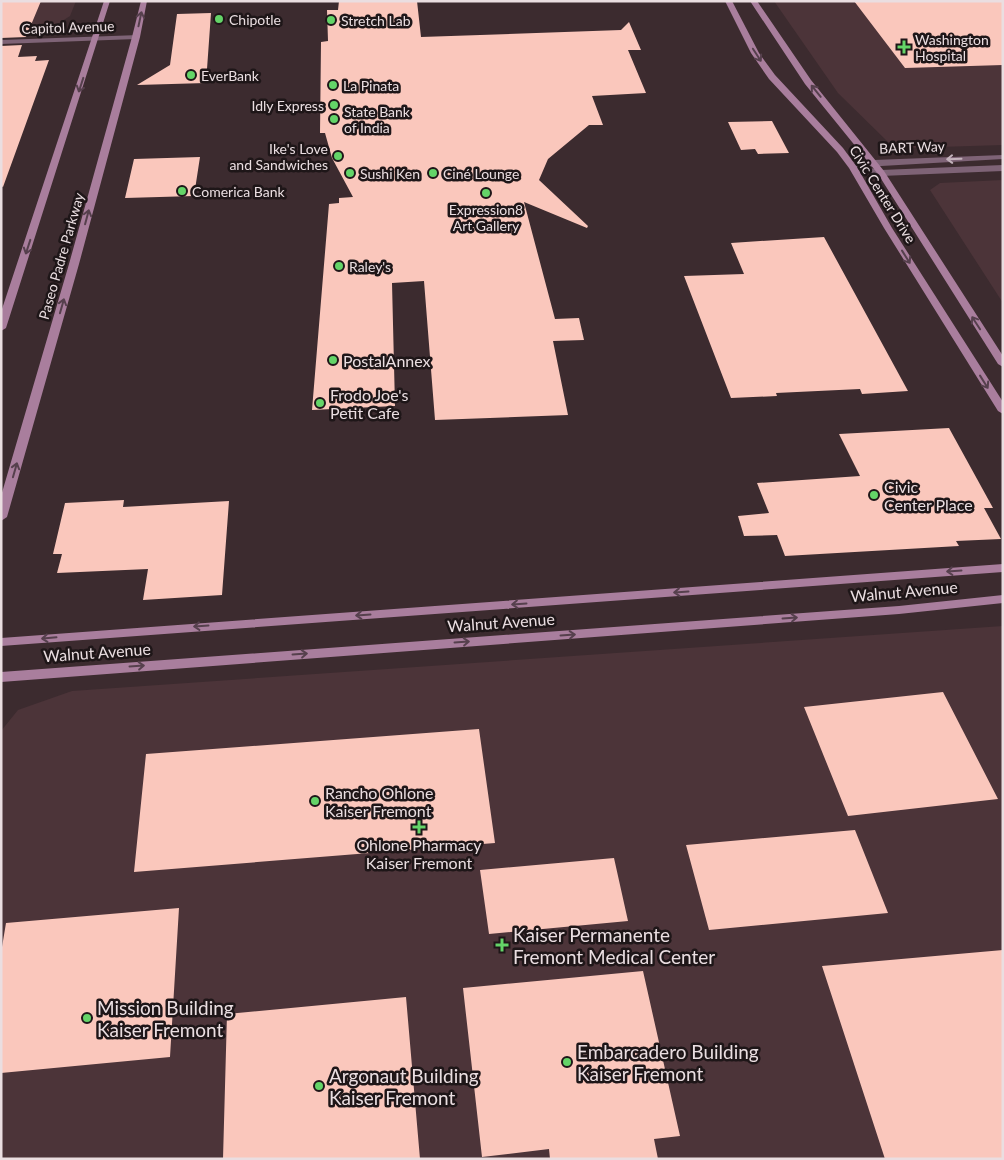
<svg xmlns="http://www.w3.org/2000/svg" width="1004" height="1160" viewBox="0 0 1004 1160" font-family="Lato,sans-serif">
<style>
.built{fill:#4c3439}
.building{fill:#fac7bc}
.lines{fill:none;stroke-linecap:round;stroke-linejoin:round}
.minor{fill:#7e6376;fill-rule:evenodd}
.secondary{fill:#a97e9d;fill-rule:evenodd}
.oneway{stroke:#56404d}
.oneway2{stroke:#c4b3bc}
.poi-dot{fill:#64d468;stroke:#1e1618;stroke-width:2}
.labels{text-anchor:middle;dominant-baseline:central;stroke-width:5;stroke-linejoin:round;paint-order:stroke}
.far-poi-label{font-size:14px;fill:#eadee1;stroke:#1e1618;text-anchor:start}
.far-street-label{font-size:14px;fill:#eadee1;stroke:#1e1618}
.poi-label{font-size:16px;fill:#eadee1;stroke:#1e1618;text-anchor:start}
.street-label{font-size:16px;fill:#eadee1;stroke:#1e1618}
.near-poi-label{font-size:19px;fill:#eadee1;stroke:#1e1618;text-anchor:start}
</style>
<rect width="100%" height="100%" fill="#3c2b2f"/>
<path class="built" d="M 1,1 L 76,1 L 70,16 L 56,25 L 36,29 L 1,30 Z
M 774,1 L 1003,1 L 1003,145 L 906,148 L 888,142 L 838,93 Z
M 1003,180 L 1003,303 L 930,190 L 940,183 Z
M 1003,626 L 1003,1159 L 1,1159 L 1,731 L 18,710 L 72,691 Z"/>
<path class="building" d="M 41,1 L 26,37 L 1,38 L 1,2 Z
M 339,1 L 417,1 L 421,37 L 621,30 L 629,22 L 641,50 L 628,50 L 646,93 L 592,96 L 603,125 L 589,125 L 548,159 L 539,180 L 588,226 L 587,228 L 524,202 L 555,319 L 579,318 L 584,340 L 553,341 L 568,415 L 435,420 L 424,281 L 392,283 L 395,406 L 312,410 L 329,204 L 339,203 L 339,198 L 353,197 L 332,158 L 325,133 L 320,133 L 321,42 L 328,41 L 327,10 L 338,10 Z
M 854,1 L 1003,1 L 1003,65 L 905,68 Z
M 211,13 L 206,83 L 137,85 L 170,65 L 177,14 Z
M 22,45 L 18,57 L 37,56 L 35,61 L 49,60 L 3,187 L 1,186 L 1,46 Z
M 772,121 L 789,153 L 758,154 L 755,149 L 741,150 L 728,122 Z
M 200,157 L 194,196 L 125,198 L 134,159 Z
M 824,237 L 908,391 L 862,394 L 860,389 L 776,393 L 777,396 L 731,398 L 684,276 L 744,274 L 731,243 Z
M 949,428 L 993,508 L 984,508 L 1001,539 L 956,541 L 959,546 L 785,556 L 777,535 L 744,536 L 738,516 L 769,513 L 757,483 L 860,476 L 839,434 Z
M 124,500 L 123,507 L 229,501 L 222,595 L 143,600 L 148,569 L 57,573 L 62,554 L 53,554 L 65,503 Z
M 943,692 L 998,799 L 848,816 L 804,707 Z
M 479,729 L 495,843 L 134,872 L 146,754 Z
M 855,830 L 888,913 L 709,930 L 686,845 Z
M 614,858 L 628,921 L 489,934 L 480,870 Z
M 179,908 L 170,1057 L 1,1073 L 1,953 L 6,923 Z
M 1003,950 L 1003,1159 L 885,1159 L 822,966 Z
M 643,971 L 680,1136 L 654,1139 L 658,1159 L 550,1159 L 549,1149 L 482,1157 L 463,988 Z
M 406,997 L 420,1159 L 223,1159 L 227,1014 Z"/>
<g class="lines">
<path class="minor" d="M 139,35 L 140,37 L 136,39 L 1,44 L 1,40 Z
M 1003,155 L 1003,159 L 864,167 L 881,170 L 1003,165 L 1003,171 L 881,176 L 849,167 L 857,163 L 874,160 Z"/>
<path class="secondary" d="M 104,1 L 110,1 L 6,328 L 1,331 L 1,312 Z
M 141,1 L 147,1 L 140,37 L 79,264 L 7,517 L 1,521 L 1,496 L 69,264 L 132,37 Z
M 725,1 L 732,1 L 759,53 L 775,75 L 843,148 L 857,167 L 892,228 L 1003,402 L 1003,414 L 998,411 L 884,228 L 849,168 L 837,152 L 769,79 L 751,53 Z
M 750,1 L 757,1 L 811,80 L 884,171 L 1003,356 L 1003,367 L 998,364 L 878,174 L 805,84 Z
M 1003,564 L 1003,572 L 1,646 L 1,638 Z
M 1003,595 L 1003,603 L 899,614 L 1,682 L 1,672 L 899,606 Z"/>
</g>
<defs><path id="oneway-shaft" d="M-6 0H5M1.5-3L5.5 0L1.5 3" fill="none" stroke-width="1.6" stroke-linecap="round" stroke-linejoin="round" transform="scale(1.25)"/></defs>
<g class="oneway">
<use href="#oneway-shaft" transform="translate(140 19) rotate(-78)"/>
<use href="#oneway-shaft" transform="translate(757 55) rotate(57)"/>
<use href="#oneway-shaft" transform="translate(81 85) rotate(108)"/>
<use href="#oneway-shaft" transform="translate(816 91) rotate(-129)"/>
<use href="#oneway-shaft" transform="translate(87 217) rotate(-75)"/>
<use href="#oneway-shaft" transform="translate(28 247) rotate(108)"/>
<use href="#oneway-shaft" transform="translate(906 257) rotate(58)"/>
<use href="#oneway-shaft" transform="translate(62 306) rotate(-74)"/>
<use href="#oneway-shaft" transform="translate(976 323) rotate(-123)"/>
<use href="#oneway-shaft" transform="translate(984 382) rotate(58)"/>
<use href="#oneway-shaft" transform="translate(15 470) rotate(-74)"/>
<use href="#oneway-shaft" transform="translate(954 571) rotate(176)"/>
<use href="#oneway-shaft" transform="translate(681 592) rotate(176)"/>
<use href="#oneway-shaft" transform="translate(519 604) rotate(176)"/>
<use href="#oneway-shaft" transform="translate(363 615) rotate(176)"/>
<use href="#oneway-shaft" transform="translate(790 618) rotate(-4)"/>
<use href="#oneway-shaft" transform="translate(201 626) rotate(176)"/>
<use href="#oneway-shaft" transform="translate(568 635) rotate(-4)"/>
<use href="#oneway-shaft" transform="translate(49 638) rotate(175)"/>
<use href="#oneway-shaft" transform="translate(462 642) rotate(-4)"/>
<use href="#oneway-shaft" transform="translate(300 654) rotate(-4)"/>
<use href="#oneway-shaft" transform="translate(137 666) rotate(-4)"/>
</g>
<use class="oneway2" href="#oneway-shaft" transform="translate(954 159) rotate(178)"/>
<g class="poi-dot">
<circle cx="219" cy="19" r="5"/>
<circle cx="331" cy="20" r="5"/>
<path d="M901.5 39.5h5v5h5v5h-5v5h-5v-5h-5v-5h5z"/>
<circle cx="191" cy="75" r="5"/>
<circle cx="333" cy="85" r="5"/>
<circle cx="334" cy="105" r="5"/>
<circle cx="334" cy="119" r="5"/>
<circle cx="338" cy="156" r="5"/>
<circle cx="350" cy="173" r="5"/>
<circle cx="433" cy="173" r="5"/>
<circle cx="182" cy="191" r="5"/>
<circle cx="486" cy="193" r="5"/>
<circle cx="339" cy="266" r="5"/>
<circle cx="333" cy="360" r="5"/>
<circle cx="320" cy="403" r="5"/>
<circle cx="874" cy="495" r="5"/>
<circle cx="315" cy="801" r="5"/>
<path d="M416.5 819.5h5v5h5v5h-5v5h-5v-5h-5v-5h5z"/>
<path d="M499.5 937.5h5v5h5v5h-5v5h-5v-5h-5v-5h5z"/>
<circle cx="87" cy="1018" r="5"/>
<circle cx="567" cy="1062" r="5"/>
<circle cx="319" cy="1086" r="5"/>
</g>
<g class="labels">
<g class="far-poi-label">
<text x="229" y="19">Chipotle</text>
<text x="341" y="20">Stretch Lab</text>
<text x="915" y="39">Washington<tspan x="915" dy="16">Hospital</tspan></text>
<text x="201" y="75">EverBank</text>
<text x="343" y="85">La Pinata</text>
<text x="324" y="105" text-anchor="end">Idly Express</text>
<text x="344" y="111">State Bank<tspan x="344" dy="16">of India</tspan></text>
<text x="328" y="148" text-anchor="end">Ike's Love<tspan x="328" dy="16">and Sandwiches</tspan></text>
<text x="360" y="173">Sushi Ken</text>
<text x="443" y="173">Ciné Lounge</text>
<text x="192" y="191">Comerica Bank</text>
<text x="486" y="209" text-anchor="middle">Expression8<tspan x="486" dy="16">Art Gallery</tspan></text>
<text x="349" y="266">Raley's</text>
</g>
<g class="far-street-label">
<text transform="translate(68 27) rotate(-2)">Capitol Avenue</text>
<text transform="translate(912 147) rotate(-2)">BART Way</text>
<text transform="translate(883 194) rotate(58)">Civic Center Drive</text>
<text transform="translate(61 256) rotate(-74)">Paseo Padre Parkway</text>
</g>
<g class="poi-label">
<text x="343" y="360">PostalAnnex</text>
<text x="330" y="394">Frodo Joe's<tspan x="330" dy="18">Petit Cafe</tspan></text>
<text x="884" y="486">Civic<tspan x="884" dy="18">Center Place</tspan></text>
<text x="325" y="792">Rancho Ohlone<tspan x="325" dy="18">Kaiser Fremont</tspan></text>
<text x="419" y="844" text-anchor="middle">Ohlone Pharmacy<tspan x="419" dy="18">Kaiser Fremont</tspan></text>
</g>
<g class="street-label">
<text transform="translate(904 591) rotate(-5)">Walnut Avenue</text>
<text transform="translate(501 622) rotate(-4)">Walnut Avenue</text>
<text transform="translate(97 652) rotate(-4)">Walnut Avenue</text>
</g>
<g class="near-poi-label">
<text x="513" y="934">Kaiser Permanente<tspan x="513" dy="22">Fremont Medical Center</tspan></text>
<text x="97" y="1007">Mission Building<tspan x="97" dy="22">Kaiser Fremont</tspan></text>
<text x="577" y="1051">Embarcadero Building<tspan x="577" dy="22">Kaiser Fremont</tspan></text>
<text x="329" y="1075">Argonaut Building<tspan x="329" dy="22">Kaiser Fremont</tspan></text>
</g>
</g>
<rect width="1004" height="1160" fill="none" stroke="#eadee1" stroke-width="5"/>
</svg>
